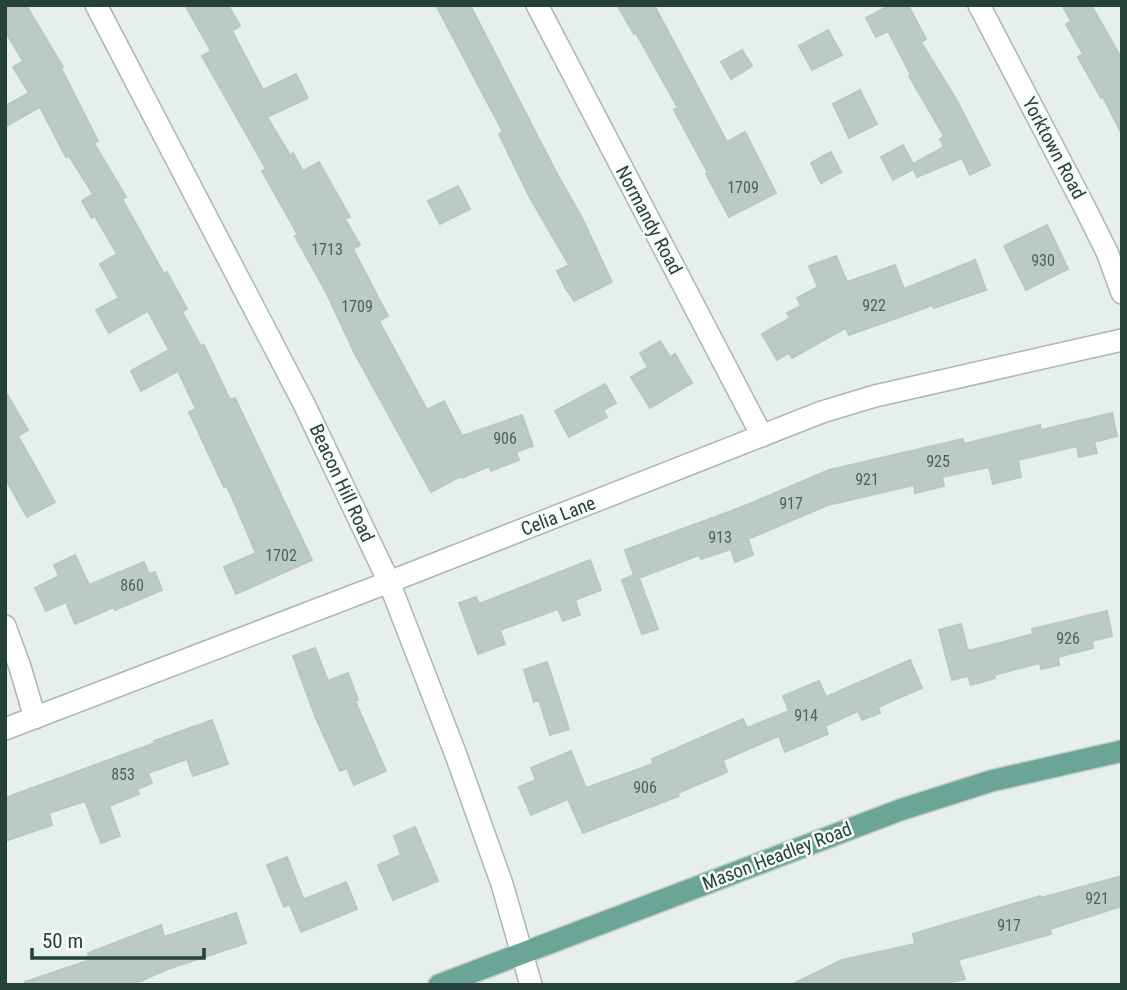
<svg xmlns="http://www.w3.org/2000/svg" width="1127" height="990" viewBox="0 0 1127 990" font-family="'Roboto Condensed',sans-serif">
<style>
.building{fill:#bbcac4;stroke:#b8c9c2;stroke-width:2}
.lines{fill:none;stroke-linecap:round;stroke-linejoin:round}
.minor-casing{stroke:#a8b8b2;stroke-width:24}
.major-casing{stroke:#c2cac8;stroke-width:24}
.minor{stroke:#fff;stroke-width:21}
.major{stroke:#6aa596;stroke-width:21}
.labels{text-anchor:middle;dominant-baseline:central;stroke-width:5;stroke-linejoin:round;paint-order:stroke}
.number-label{font-size:16px;fill:#4a645c}
.street-label{font-size:19px;fill:#24423a;stroke:#f7fbf9}
</style>
<rect width="100%" height="100%" fill="#e6efeb"/>
<path class="building" d="M 5,5 L 26,5 L 63,67 L 61,68 L 98,141 L 94,143 L 126,197 L 122,199 L 164,274 L 167,272 L 187,309 L 182,312 L 201,346 L 204,345 L 230,400 L 235,398 L 312,560 L 236,594 L 224,567 L 256,553 L 227,486 L 224,487 L 189,412 L 196,409 L 178,371 L 141,391 L 131,371 L 169,350 L 148,311 L 109,333 L 96,310 L 119,298 L 100,264 L 117,254 L 95,216 L 92,218 L 82,201 L 93,194 L 69,156 L 66,157 L 40,107 L 5,127 L 5,106 L 29,93 L 13,67 L 23,61 L 5,31 Z
M 185,5 L 228,5 L 240,26 L 232,31 L 263,90 L 296,74 L 308,98 L 267,117 L 290,155 L 293,153 L 303,171 L 319,162 L 350,217 L 345,219 L 360,245 L 353,249 L 388,316 L 379,321 L 427,410 L 444,401 L 462,436 L 522,415 L 533,446 L 516,452 L 519,460 L 491,471 L 489,466 L 462,478 L 461,476 L 431,492 L 354,352 L 327,294 L 295,236 L 298,235 L 262,171 L 266,169 L 202,56 L 211,51 Z
M 436,5 L 470,5 L 556,172 L 582,218 L 612,282 L 574,301 L 568,291 L 567,291 L 557,271 L 569,265 L 529,196 L 499,134 L 503,132 Z
M 617,5 L 654,5 L 727,142 L 745,132 L 776,193 L 729,217 L 706,174 L 708,173 L 674,110 L 678,108 L 636,33 L 634,34 Z
M 890,5 L 908,5 L 926,39 L 921,42 L 956,99 L 990,165 L 970,175 L 962,158 L 917,177 L 913,169 L 893,180 L 881,157 L 903,145 L 913,164 L 944,147 L 940,139 L 944,136 L 909,76 L 911,75 L 888,31 L 876,37 L 866,18 Z
M 1062,5 L 1091,5 L 1122,59 L 1122,134 L 1103,97 L 1101,98 L 1078,57 L 1083,54 L 1066,24 L 1071,21 Z
M 828,30 L 842,55 L 812,70 L 799,46 Z
M 742,50 L 752,66 L 731,79 L 721,62 Z
M 860,90 L 877,124 L 849,138 L 833,104 Z
M 831,152 L 841,172 L 821,183 L 811,163 Z
M 458,186 L 470,209 L 440,224 L 428,201 Z
M 1047,225 L 1068,269 L 1026,290 L 1004,246 Z
M 836,256 L 847,282 L 895,265 L 904,289 L 975,260 L 986,290 L 934,308 L 933,305 L 849,335 L 846,328 L 792,358 L 789,353 L 777,360 L 762,334 L 790,318 L 787,313 L 801,306 L 797,298 L 818,287 L 809,266 Z
M 660,341 L 670,357 L 675,354 L 692,383 L 650,408 L 631,377 L 648,367 L 640,353 Z
M 605,384 L 616,403 L 603,410 L 607,417 L 569,437 L 555,411 Z
M 5,391 L 28,430 L 18,436 L 55,502 L 27,517 L 5,478 Z
M 1112,413 L 1117,436 L 1094,442 L 1097,453 L 1079,457 L 1077,446 L 1018,460 L 1021,477 L 993,484 L 989,467 L 942,477 L 944,486 L 915,493 L 914,485 L 828,505 L 748,539 L 753,555 L 735,562 L 731,549 L 701,559 L 699,555 L 639,578 L 658,629 L 642,634 L 622,580 L 634,575 L 625,550 L 742,507 L 829,470 L 963,439 L 964,444 L 1040,425 L 1041,430 Z
M 75,555 L 89,585 L 144,562 L 149,574 L 155,572 L 162,590 L 115,610 L 114,607 L 75,624 L 66,602 L 46,611 L 35,588 L 59,576 L 54,565 Z
M 590,560 L 601,590 L 575,600 L 580,615 L 563,621 L 558,609 L 500,630 L 505,644 L 478,654 L 459,603 L 476,597 L 479,604 Z
M 1107,611 L 1112,636 L 1092,641 L 1093,648 L 1058,657 L 1059,665 L 1041,669 L 1040,663 L 994,675 L 995,678 L 971,685 L 968,676 L 952,680 L 939,630 L 961,624 L 968,651 L 1033,634 L 1032,629 Z
M 315,648 L 328,681 L 348,673 L 358,700 L 355,701 L 386,771 L 354,785 L 347,768 L 340,771 L 315,716 L 293,656 Z
M 910,660 L 922,688 L 878,707 L 880,713 L 862,720 L 858,711 L 825,726 L 828,734 L 785,752 L 779,736 L 723,760 L 727,772 L 678,793 L 679,796 L 583,833 L 568,799 L 531,815 L 519,787 L 536,780 L 531,768 L 571,751 L 586,788 L 653,764 L 652,759 L 743,719 L 747,728 L 789,711 L 783,696 L 819,681 L 826,697 Z
M 547,662 L 569,729 L 550,735 L 539,700 L 534,702 L 524,670 Z
M 212,720 L 228,764 L 193,776 L 187,759 L 148,773 L 152,783 L 137,789 L 139,794 L 109,806 L 120,836 L 101,843 L 85,801 L 49,813 L 52,825 L 5,841 L 5,798 L 155,743 L 154,741 Z
M 415,827 L 438,881 L 393,900 L 378,865 L 401,855 L 394,836 Z
M 287,857 L 303,898 L 284,907 L 267,865 Z
M 1122,876 L 1122,906 L 1050,929 L 1051,934 L 958,960 L 965,979 L 936,985 L 791,985 L 842,960 L 915,944 L 913,934 L 1040,896 L 1040,898 Z
M 346,882 L 357,909 L 301,932 L 290,905 Z
M 236,913 L 246,943 L 168,969 L 131,985 L 26,985 L 25,982 L 90,960 L 88,953 L 161,925 L 164,937 Z"/>
<g class="lines">
<g class="minor-casing">
<path id="minor" d="M 96,5 L 304,404 L 389,582 L 456,755 L 502,884 L 531,985
M 537,5 L 762,436
M 979,5 L 1085,208 L 1107,252 L 1122,293
M 5,626 L 20,667 L 35,718
M 5,729 L 389,582 L 822,412 L 875,396 L 1122,340"/>
</g>
<g class="major-casing">
<path id="major" d="M 439,985 L 900,810 L 991,781 L 1122,751"/>
</g>
<use href="#minor" class="minor"/>
<use href="#major" class="major"/>
</g>
<g class="labels">
<g class="number-label">
<text x="743" y="187">1709</text>
<text x="327" y="249">1713</text>
<text x="1043" y="260">930</text>
<text x="874" y="305">922</text>
<text x="357" y="306">1709</text>
<text x="505" y="438">906</text>
<text x="938" y="461">925</text>
<text x="867" y="479">921</text>
<text x="791" y="503">917</text>
<text x="720" y="537">913</text>
<text x="281" y="555">1702</text>
<text x="132" y="585">860</text>
<text x="1068" y="638">926</text>
<text x="806" y="715">914</text>
<text x="123" y="774">853</text>
<text x="645" y="787">906</text>
<text x="1097" y="898">921</text>
<text x="1009" y="925">917</text>
</g>
<g class="street-label">
<text transform="translate(1054 148) rotate(62)">Yorktown Road</text>
<text transform="translate(649 220) rotate(62)">Normandy Road</text>
<text transform="translate(342 483) rotate(65)">Beacon Hill Road</text>
<text transform="translate(558 516) rotate(-21)">Celia Lane</text>
<text transform="translate(777 856) rotate(-21)">Mason Headley Road</text>
</g>
</g>
<rect width="1127" height="990" fill="none" stroke="#24423a" stroke-width="14"/>
<path d="M32 948v10h172v-10" fill="none" stroke="#24423a" stroke-width="3.5"/>
<text x="42" y="948" font-size="21" fill="#24423a" stroke="#f7fbf9" stroke-width="5" paint-order="stroke">50 m</text>
</svg>
